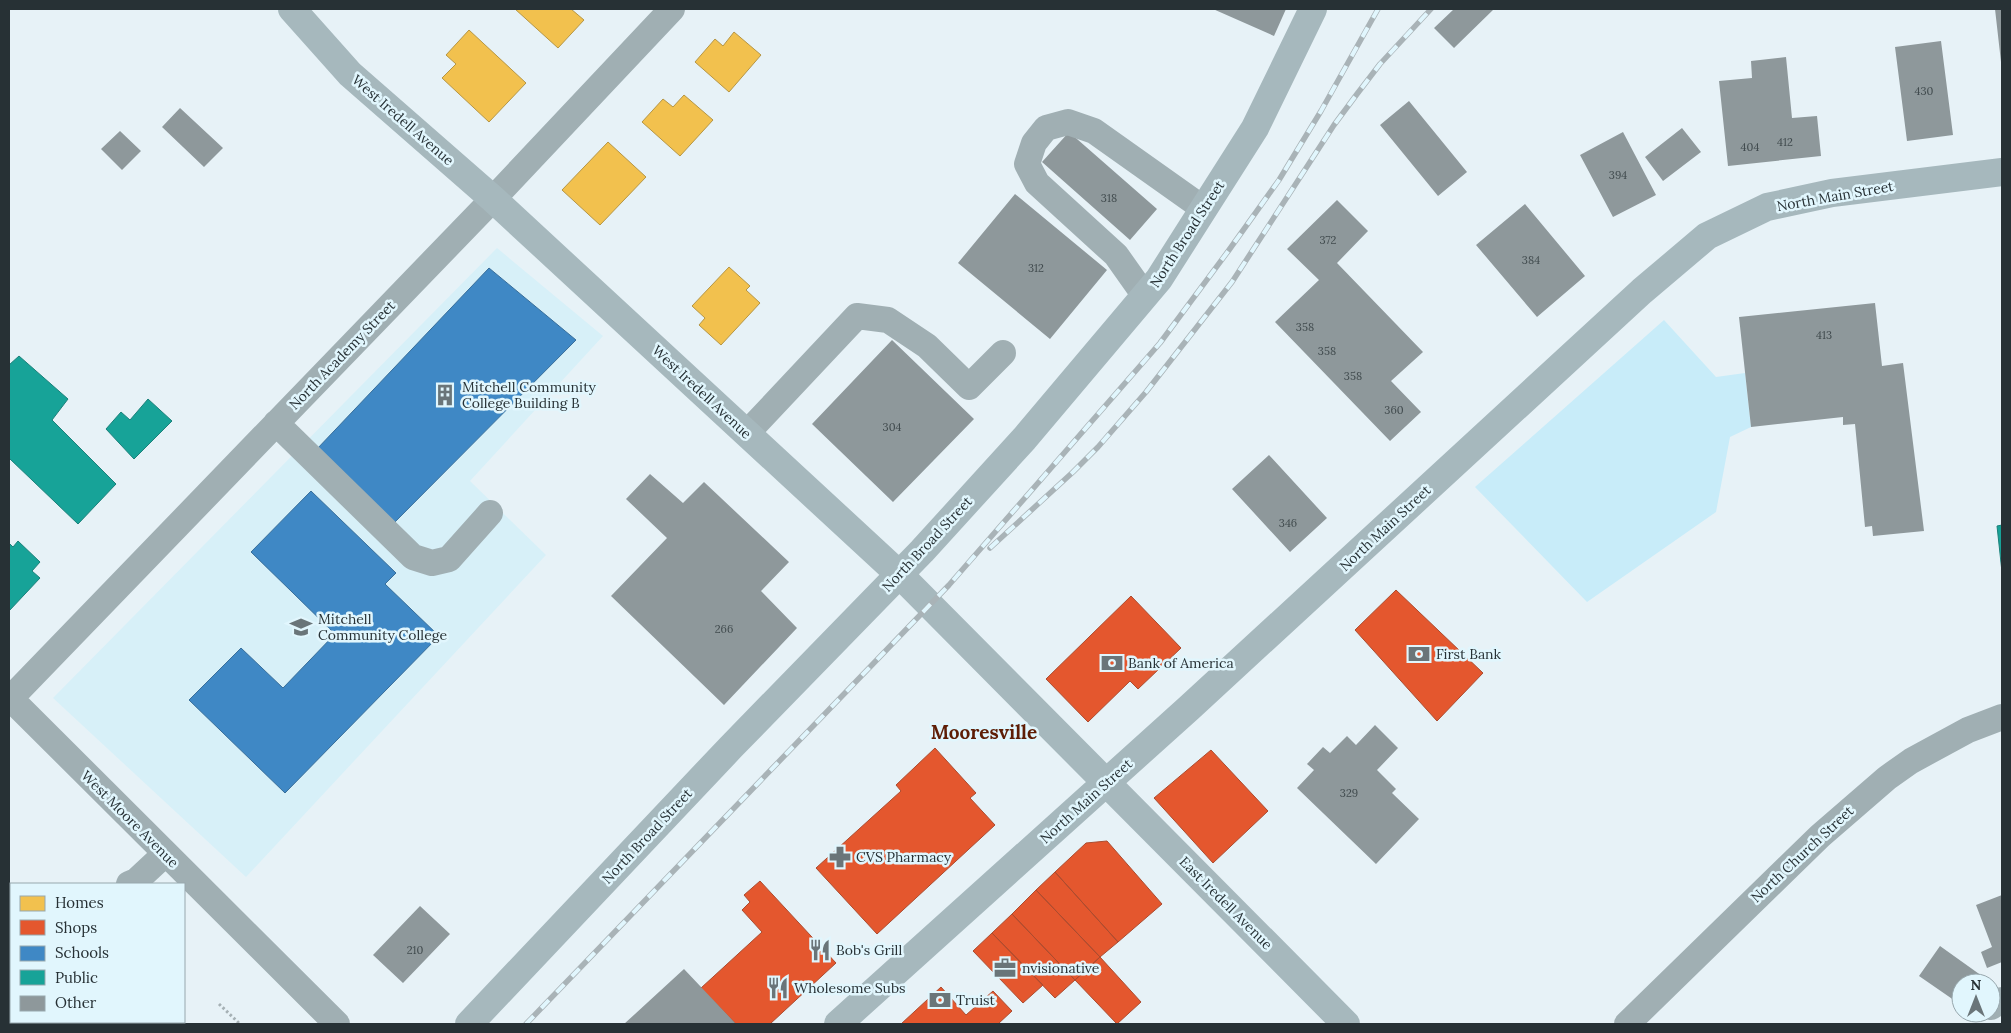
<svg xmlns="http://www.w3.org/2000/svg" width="2011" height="1033" viewBox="0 0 2011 1033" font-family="Lora,serif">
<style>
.built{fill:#d7f0f8}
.green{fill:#c8ecf9}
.homes{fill:#f2c14e;stroke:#b59646}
.shops{fill:#e4572e;stroke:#ab4c30}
.schools{fill:#3f88c5;stroke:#386e9a}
.public{fill:#17a398;stroke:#1c817a}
.building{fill:#8e989b}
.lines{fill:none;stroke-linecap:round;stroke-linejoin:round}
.path{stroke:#a6b1b5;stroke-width:3;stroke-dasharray:2.5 2.5;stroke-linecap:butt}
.minor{stroke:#a0afb3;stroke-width:26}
.major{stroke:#a6b8bd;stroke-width:28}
.rail-casing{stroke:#a9b3b7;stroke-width:5.5}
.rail{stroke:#e1f6fd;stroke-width:4;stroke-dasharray:11;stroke-linecap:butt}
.labels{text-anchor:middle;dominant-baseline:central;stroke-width:5;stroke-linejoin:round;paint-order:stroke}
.number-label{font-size:11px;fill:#414b4e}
.street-label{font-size:14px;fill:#273135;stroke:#e1f6fd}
.poi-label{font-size:14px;fill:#273135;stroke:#e1f6fd;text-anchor:start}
.district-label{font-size:19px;font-weight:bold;fill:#5e1d05;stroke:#e1f6fd}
</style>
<rect width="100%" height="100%" fill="#e7f2f7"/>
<path class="built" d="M 497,248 L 603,336 L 470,481 L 546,555 L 246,877 L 53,698 Z"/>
<path class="green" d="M 1664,320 L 1716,377 L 1745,373 L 1751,427 L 1730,437 L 1716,512 L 1587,602 L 1475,487 Z"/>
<path class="homes" d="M 515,9 L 571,9 L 584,20 L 558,48 Z
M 469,30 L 526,83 L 489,122 L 442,78 L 456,64 L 446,55 Z
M 734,32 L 761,55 L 729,92 L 695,62 L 715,39 L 723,46 Z
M 684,95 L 713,120 L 680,156 L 642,122 L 663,99 L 673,107 Z
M 608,142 L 646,177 L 600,225 L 562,190 Z
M 729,267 L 750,286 L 746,290 L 760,303 L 721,345 L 699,325 L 705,318 L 692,306 Z"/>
<path class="shops" d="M 1396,590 L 1483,673 L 1437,721 L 1355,630 Z
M 1131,596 L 1181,648 L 1138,689 L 1130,681 L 1088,722 L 1046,679 Z
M 935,748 L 976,793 L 970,798 L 995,825 L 877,934 L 816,868 L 901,791 L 896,785 Z
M 1211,750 L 1268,811 L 1213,863 L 1154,798 Z
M 1107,841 L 1162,904 L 1118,942 L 1055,872 L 1086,843 Z
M 1055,872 L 1118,942 L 1100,957 L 1036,890 Z
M 760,881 L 836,963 L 770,1024 L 736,1024 L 701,988 L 762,932 L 742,910 L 750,902 L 744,895 Z
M 1036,890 L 1100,957 L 1075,980 L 1012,914 Z
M 1012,914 L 1075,980 L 1055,998 L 992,933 Z
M 992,933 L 1043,985 L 1023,1003 L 973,951 Z
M 1100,957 L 1141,1002 L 1117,1024 L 1075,980 Z
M 941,987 L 966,1015 L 993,991 L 1012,1011 L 998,1024 L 901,1024 Z"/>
<path class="schools" d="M 489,268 L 576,340 L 389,528 L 316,450 Z
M 311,491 L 396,573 L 385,584 L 439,636 L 285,793 L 189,700 L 241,648 L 283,688 L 335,634 L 251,552 Z"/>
<path class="public" d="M 19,356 L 68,399 L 52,420 L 116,484 L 78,524 L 10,459 L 9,461 L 9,365 Z
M 148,399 L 172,421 L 134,459 L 106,429 L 121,412 L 130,420 Z
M 2002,525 L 2002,572 L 1997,526 Z
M 18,541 L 40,562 L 32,571 L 40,578 L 9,611 L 9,543 L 13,547 Z"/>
<path class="building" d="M 1213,9 L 1286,9 L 1274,36 Z
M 1454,9 L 1494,9 L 1454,48 L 1434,28 Z
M 1995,9 L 2002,9 L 2002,62 L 2001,62 Z
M 1941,41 L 1953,135 L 1907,141 L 1895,47 Z
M 1786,57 L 1792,118 L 1817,116 L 1821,156 L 1728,166 L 1719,81 L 1752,78 L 1751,61 Z
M 1409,101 L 1467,172 L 1438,196 L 1380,125 Z
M 180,108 L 223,148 L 204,167 L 162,127 Z
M 1682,128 L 1701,152 L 1663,181 L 1645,157 Z
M 120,131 L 141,151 L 122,170 L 101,149 Z
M 1069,132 L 1157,209 L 1130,240 L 1042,162 Z
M 1623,132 L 1656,195 L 1613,217 L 1580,155 Z
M 1015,194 L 1107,270 L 1050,339 L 958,263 Z
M 1337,200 L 1368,231 L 1337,263 L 1423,352 L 1391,381 L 1421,412 L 1390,441 L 1275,322 L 1319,280 L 1287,249 Z
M 1525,204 L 1585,276 L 1537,317 L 1476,245 Z
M 1875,303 L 1882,366 L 1903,363 L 1924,531 L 1873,536 L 1872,526 L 1865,527 L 1855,424 L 1843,425 L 1843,417 L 1751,427 L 1739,317 Z
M 892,340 L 974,419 L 893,502 L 812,424 Z
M 1269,455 L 1327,518 L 1290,552 L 1232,489 Z
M 650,474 L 683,503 L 704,482 L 789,562 L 761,591 L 797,628 L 724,705 L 611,596 L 667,538 L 626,499 Z
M 1375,725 L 1398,748 L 1377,770 L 1396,789 L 1392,793 L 1419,819 L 1376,864 L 1297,788 L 1314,770 L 1307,764 L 1323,747 L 1330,753 L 1347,736 L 1356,745 Z
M 2002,895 L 2002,962 L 1987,968 L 1981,952 L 1992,947 L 1976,905 Z
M 420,906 L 450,934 L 403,983 L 373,955 Z
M 1940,946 L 1982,976 L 1977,983 L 1961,983 L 1961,1005 L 1919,976 Z
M 684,969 L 736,1024 L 624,1024 L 635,1014 Z
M 44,1022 L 79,1022 L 81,1024 L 41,1024 Z"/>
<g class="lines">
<path class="path" d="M 219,1004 L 240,1024"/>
<path class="minor" d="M 1145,296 L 1116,255 L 1037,183 L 1027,164 L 1034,143 L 1046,128 L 1068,122 L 1094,131 L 1204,209
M 276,423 L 413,557 L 432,563 L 449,559 L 490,513
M 747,433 L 857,316 L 888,320 L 927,346 L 969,387 L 1003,353
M 9,697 L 337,1024
M 9,700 L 493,199 L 672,9
M 129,884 L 136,881 L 165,854
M 1991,1007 L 2002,1000
M 1627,1024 L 1820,836 L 1887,778 L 1911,761 L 1968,730 L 2002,717"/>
<path class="major" d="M 292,9 L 350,74 L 493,199 L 900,575 L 1346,1024
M 469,1024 L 731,747 L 922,551 L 1024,439 L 1159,279 L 1255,128 L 1313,9
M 838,1024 L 1189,708 L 1642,291 L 1707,236 L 1767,207 L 1832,193 L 2002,172"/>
<g class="rail-casing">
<path id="rail" d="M 990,548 L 1073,472 L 1098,447 L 1146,392 L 1232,282 L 1334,125 L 1357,94 L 1380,64 L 1431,9
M 526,1024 L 949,585 L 1160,343 L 1229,250 L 1279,180 L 1321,111 L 1378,9"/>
</g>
<use href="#rail" class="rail"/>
</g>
<defs>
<g id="building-bare" transform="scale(1.725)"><path d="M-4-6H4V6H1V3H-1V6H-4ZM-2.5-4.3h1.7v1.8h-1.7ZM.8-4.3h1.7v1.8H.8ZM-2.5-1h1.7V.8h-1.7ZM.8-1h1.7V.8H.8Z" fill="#6a7579" stroke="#e1f6fd" stroke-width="2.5" paint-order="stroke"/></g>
<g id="university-bare" transform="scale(1.725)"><path d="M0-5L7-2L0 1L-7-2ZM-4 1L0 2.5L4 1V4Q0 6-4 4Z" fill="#6a7579" stroke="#e1f6fd" stroke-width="2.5" paint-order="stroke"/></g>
<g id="bank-bare" transform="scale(1.725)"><path d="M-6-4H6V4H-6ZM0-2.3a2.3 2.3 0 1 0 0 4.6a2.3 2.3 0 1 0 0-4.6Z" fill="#6a7579" stroke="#e1f6fd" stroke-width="2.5" paint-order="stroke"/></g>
<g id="pharmacy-bare" transform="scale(1.725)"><path d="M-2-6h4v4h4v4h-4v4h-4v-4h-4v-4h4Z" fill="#6a7579" stroke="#e1f6fd" stroke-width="2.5" paint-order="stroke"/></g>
<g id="restaurant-bare" transform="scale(1.725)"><path d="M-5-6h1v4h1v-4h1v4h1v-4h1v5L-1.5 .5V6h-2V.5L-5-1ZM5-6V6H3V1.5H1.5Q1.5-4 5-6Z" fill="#6a7579" stroke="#e1f6fd" stroke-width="2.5" paint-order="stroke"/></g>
<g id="office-bare" transform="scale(1.725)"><path d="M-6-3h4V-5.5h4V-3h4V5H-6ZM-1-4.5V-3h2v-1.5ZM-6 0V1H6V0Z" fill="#6a7579" stroke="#e1f6fd" stroke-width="2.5" paint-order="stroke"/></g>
</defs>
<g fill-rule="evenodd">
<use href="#building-bare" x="445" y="395"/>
<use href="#university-bare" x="301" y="627"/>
<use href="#bank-bare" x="1419" y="654"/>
<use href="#bank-bare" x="1112" y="663"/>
<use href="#pharmacy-bare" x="840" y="857"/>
<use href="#restaurant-bare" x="820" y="950"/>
<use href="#office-bare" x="1005" y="968"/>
<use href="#restaurant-bare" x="778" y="988"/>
<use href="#bank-bare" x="940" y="1000"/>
</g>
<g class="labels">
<g class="number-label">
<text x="1924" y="91">430</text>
<text x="1785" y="142">412</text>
<text x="1750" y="147">404</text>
<text x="1618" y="175">394</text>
<text x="1109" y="198">318</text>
<text x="1328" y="240">372</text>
<text x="1531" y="260">384</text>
<text x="1036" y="268">312</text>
<text x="1305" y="327">358</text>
<text x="1824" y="335">413</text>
<text x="1327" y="351">358</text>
<text x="1353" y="376">358</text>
<text x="1394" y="410">360</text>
<text x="892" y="427">304</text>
<text x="1288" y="523">346</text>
<text x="724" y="629">266</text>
<text x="1349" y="793">329</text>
<text x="415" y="950">210</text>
</g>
<g class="street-label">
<text transform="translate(403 120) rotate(41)">West Iredell Avenue</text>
<text transform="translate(1835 196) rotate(-10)">North Main Street</text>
<text transform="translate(1187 234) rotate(-57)">North Broad Street</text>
<text transform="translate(342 355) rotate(-46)">North Academy Street</text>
<text transform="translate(702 392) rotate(43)">West Iredell Avenue</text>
<text transform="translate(1385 528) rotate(-43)">North Main Street</text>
<text transform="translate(927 544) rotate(-47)">North Broad Street</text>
<text transform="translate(1086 801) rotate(-42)">North Main Street</text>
<text transform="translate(130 819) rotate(45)">West Moore Avenue</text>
<text transform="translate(647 836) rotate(-47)">North Broad Street</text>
<text transform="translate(1802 854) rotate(-43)">North Church Street</text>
<text transform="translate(1226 903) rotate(45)">East Iredell Avenue</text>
</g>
<g class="poi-label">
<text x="462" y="387">Mitchell Community<tspan x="462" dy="16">College Building B</tspan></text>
<text x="318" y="619">Mitchell<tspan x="318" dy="16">Community College</tspan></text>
<text x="1436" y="654">First Bank</text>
<text x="1128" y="663">Bank of America</text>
<text x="856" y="857">CVS Pharmacy</text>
<text x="836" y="950">Bob's Grill</text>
<text x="1022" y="968">nvisionative</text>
<text x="794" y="988">Wholesome Subs</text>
<text x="956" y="1000">Truist</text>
</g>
<g class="district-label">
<text x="984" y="732">Mooresville</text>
</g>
</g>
<rect width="2011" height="1033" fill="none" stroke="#273135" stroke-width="20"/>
<rect x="10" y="883" width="175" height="140" fill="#e1f6fd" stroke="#97a7ad"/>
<rect x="20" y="896" width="25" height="15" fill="#f2c14e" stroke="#97a7ad"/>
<text x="55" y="908" font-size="15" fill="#273135">Homes</text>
<rect x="20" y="920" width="25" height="15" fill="#e4572e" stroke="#97a7ad"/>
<text x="55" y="933" font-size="15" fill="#273135">Shops</text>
<rect x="20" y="946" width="25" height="15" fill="#3f88c5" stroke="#97a7ad"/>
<text x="55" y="958" font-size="15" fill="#273135">Schools</text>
<rect x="20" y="970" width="25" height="15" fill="#17a398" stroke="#97a7ad"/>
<text x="55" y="983" font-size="15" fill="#273135">Public</text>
<rect x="20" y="996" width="25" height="15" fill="#8e989b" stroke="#97a7ad"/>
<text x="55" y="1008" font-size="15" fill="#273135">Other</text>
<g transform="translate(1976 998)"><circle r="24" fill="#e1f6fd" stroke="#97a7ad"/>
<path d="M0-4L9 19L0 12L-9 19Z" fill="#6a7579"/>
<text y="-8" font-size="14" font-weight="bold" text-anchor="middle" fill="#273135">N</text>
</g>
</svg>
